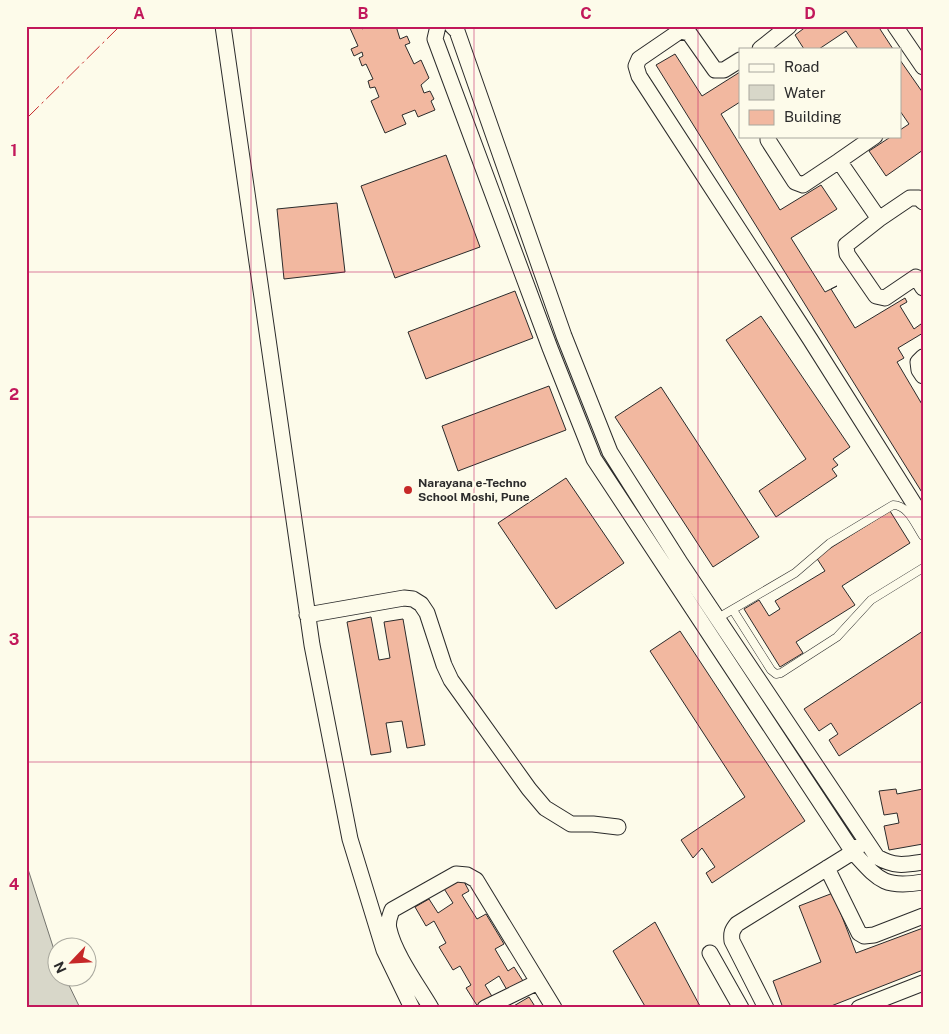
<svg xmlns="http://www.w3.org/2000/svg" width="949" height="1034" viewBox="0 0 949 1034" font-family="'Public Sans',sans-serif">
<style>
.water{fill:#d8d7c9;stroke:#74746e}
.building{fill:#f2b8a0;stroke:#2b2b2b}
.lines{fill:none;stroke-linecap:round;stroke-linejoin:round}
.lane-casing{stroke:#2b2b2b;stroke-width:9}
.street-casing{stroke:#2b2b2b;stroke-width:17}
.lane{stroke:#fdfbea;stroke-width:8}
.street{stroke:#fdfbea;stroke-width:15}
.power{stroke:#c62828;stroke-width:1;stroke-dasharray:18 4 2.5 4;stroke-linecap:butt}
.grid{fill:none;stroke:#c2185b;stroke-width:1;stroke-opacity:0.55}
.poi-dot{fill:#c62828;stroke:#fdfbea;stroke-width:2}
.labels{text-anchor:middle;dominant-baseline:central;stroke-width:4;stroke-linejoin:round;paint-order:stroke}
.poi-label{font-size:12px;font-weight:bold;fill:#2b2b2b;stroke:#fdfbea;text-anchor:start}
.neatline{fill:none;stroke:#c2185b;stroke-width:2}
.grid-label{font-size:16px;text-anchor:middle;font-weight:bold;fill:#c2185b}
</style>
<rect width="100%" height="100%" fill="#fdfbea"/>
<path class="water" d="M 26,863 L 57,959 L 58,976 L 65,977 L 80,1008 L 26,1008 Z"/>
<path class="building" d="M 349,26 L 361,26 L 362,29 L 367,26 L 396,26 L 400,39 L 407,36 L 410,43 L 405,45 L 414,64 L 421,60 L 429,78 L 421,85 L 424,93 L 430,91 L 434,99 L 431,101 L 435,110 L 418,117 L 415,110 L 402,115 L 406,124 L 385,133 L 371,101 L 379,97 L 375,87 L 370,88 L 368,81 L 373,79 L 366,64 L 362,66 L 359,58 L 363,56 L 362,52 L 354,56 L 351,49 L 358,46 Z
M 807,26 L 878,26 L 893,49 L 858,49 L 846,31 L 819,49 L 804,49 L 795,35 Z
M 675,54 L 702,96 L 740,72 L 740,102 L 721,114 L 780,210 L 821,185 L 837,209 L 791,238 L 825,292 L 837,286 L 831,289 L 855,328 L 905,298 L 907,302 L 900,306 L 914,329 L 921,324 L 923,328 L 923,333 L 898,348 L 904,358 L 897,362 L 923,406 L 923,494 L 656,65 Z
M 900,60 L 923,93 L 923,150 L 886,176 L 869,151 L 892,136 L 900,136 L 900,130 L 909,124 L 900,111 Z
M 446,155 L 480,247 L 395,278 L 361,186 Z
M 337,203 L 345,272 L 284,279 L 277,209 Z
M 515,291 L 533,338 L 426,379 L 408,332 Z
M 761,316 L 850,447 L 833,459 L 838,465 L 832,469 L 837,476 L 776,517 L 759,491 L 806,459 L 726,340 Z
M 549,386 L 566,430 L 458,471 L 442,426 Z
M 661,387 L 759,537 L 713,567 L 615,417 Z
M 566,478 L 624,563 L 556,609 L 498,523 Z
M 890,511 L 910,543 L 842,586 L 855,605 L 796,642 L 803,653 L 780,667 L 744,609 L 759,600 L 769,616 L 780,609 L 775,601 L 825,571 L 816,557 Z
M 371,617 L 379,660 L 390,658 L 384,622 L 403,619 L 425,745 L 407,748 L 402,721 L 386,723 L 391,752 L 371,755 L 347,622 Z
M 680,631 L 805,821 L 712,883 L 706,873 L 715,867 L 702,848 L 693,858 L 681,840 L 745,797 L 650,651 Z
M 923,631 L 923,701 L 839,756 L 829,740 L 838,734 L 831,723 L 819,731 L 804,709 Z
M 896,789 L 897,794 L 923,789 L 923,844 L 889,850 L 884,826 L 899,823 L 897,813 L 884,815 L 879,791 Z
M 461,876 L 469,891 L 462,895 L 477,919 L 486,914 L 504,944 L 495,949 L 508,971 L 514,967 L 523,981 L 507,990 L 499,976 L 485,985 L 493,998 L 478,1007 L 466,988 L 471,985 L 460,966 L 453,970 L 439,947 L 446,943 L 434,921 L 426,926 L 415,907 L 429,899 L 438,913 L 453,903 L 443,887 Z
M 833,893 L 856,953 L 923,928 L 923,970 L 826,1008 L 783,1008 L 773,981 L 821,962 L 799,906 Z
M 655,922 L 701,1008 L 646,1008 L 613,951 Z
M 529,997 L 536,1008 L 512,1008 L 512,1007 Z"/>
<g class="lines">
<g class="lane-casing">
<path id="lane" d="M 733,610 L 771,670 L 776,674 L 781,673 L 837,637 L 871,600 L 923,568
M 718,618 L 795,573 L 830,543 L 893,505 C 908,505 915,524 923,536"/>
</g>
<g class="street-casing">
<path id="street" d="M 223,26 L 312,645 L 350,839 L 384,950 L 412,1008
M 438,26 L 435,39 L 550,348 L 594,459 L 853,852 C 878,879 883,889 923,882
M 452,26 L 457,31 L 564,336 L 610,452 L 681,564 L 877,857 C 895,867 904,865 923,862
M 895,26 L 923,67
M 760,49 L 789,26
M 740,60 L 724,70 L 715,70 L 689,33 L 680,31 L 639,59 L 636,66 L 639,76 L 810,339 L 923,518
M 768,136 L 768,140 L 795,182 L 803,185 L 839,161 L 879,219 L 846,245 L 847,254 L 876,296 L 885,298 L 916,277 L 923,288
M 839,161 L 875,136
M 879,219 L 910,198 L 919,198 L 923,202
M 923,357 L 918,362 L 919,370 L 923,376
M 307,615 L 404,598 L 413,599 L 421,604 L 427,613 L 444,665 L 451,680 L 529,789 L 545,808 L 571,824 L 593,824 L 618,827
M 827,868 L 859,933 L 864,936 L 874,935 L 923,916
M 710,953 L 741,1008
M 431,1008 C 418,986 394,953 389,929 C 387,922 390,916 392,910 L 456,874 L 467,875 L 476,880 L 554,1008
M 485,1008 L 538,982
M 766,1008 L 732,941 C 731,933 732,930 737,924 L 853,852 L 859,846
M 859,1008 L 923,983"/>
</g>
<use href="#lane" class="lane"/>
<use href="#street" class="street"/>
<path class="power" d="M 26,119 L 120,26"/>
</g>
<path class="grid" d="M 251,26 L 251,1008M 474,26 L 474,1008M 698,26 L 698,1008M 26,272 L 923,272M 26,517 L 923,517M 26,762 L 923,762"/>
<circle class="poi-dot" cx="408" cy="490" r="5"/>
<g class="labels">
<g class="poi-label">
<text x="418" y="483">Narayana e-Techno<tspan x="418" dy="14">School Moshi, Pune</tspan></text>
</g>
</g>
<rect width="949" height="1034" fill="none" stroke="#fdfbea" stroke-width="55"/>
<rect x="739" y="48" width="162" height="90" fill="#fdfbea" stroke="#a9a89e"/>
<rect x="749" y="64" width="25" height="8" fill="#fdfbea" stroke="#a9a89e"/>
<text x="784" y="72" font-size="15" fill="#2b2b2b">Road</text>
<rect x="749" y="85" width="25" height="15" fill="#d8d7c9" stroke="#a9a89e"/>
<text x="784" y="98" font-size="15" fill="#2b2b2b">Water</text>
<rect x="749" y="110" width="25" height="15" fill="#f2b8a0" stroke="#a9a89e"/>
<text x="784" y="122" font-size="15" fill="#2b2b2b">Building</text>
<g transform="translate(72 962) rotate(245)"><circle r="24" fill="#fdfbea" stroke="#a9a89e"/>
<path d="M0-4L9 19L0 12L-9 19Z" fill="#c62828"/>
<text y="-8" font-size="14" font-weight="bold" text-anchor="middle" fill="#2b2b2b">N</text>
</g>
<rect x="28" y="28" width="894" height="978" class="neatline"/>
<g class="grid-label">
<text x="139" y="19">A</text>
<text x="363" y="19">B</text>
<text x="586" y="19">C</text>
<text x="810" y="19">D</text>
<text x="14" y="156">1</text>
<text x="14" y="400">2</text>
<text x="14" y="645">3</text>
<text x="14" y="890">4</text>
</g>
</svg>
